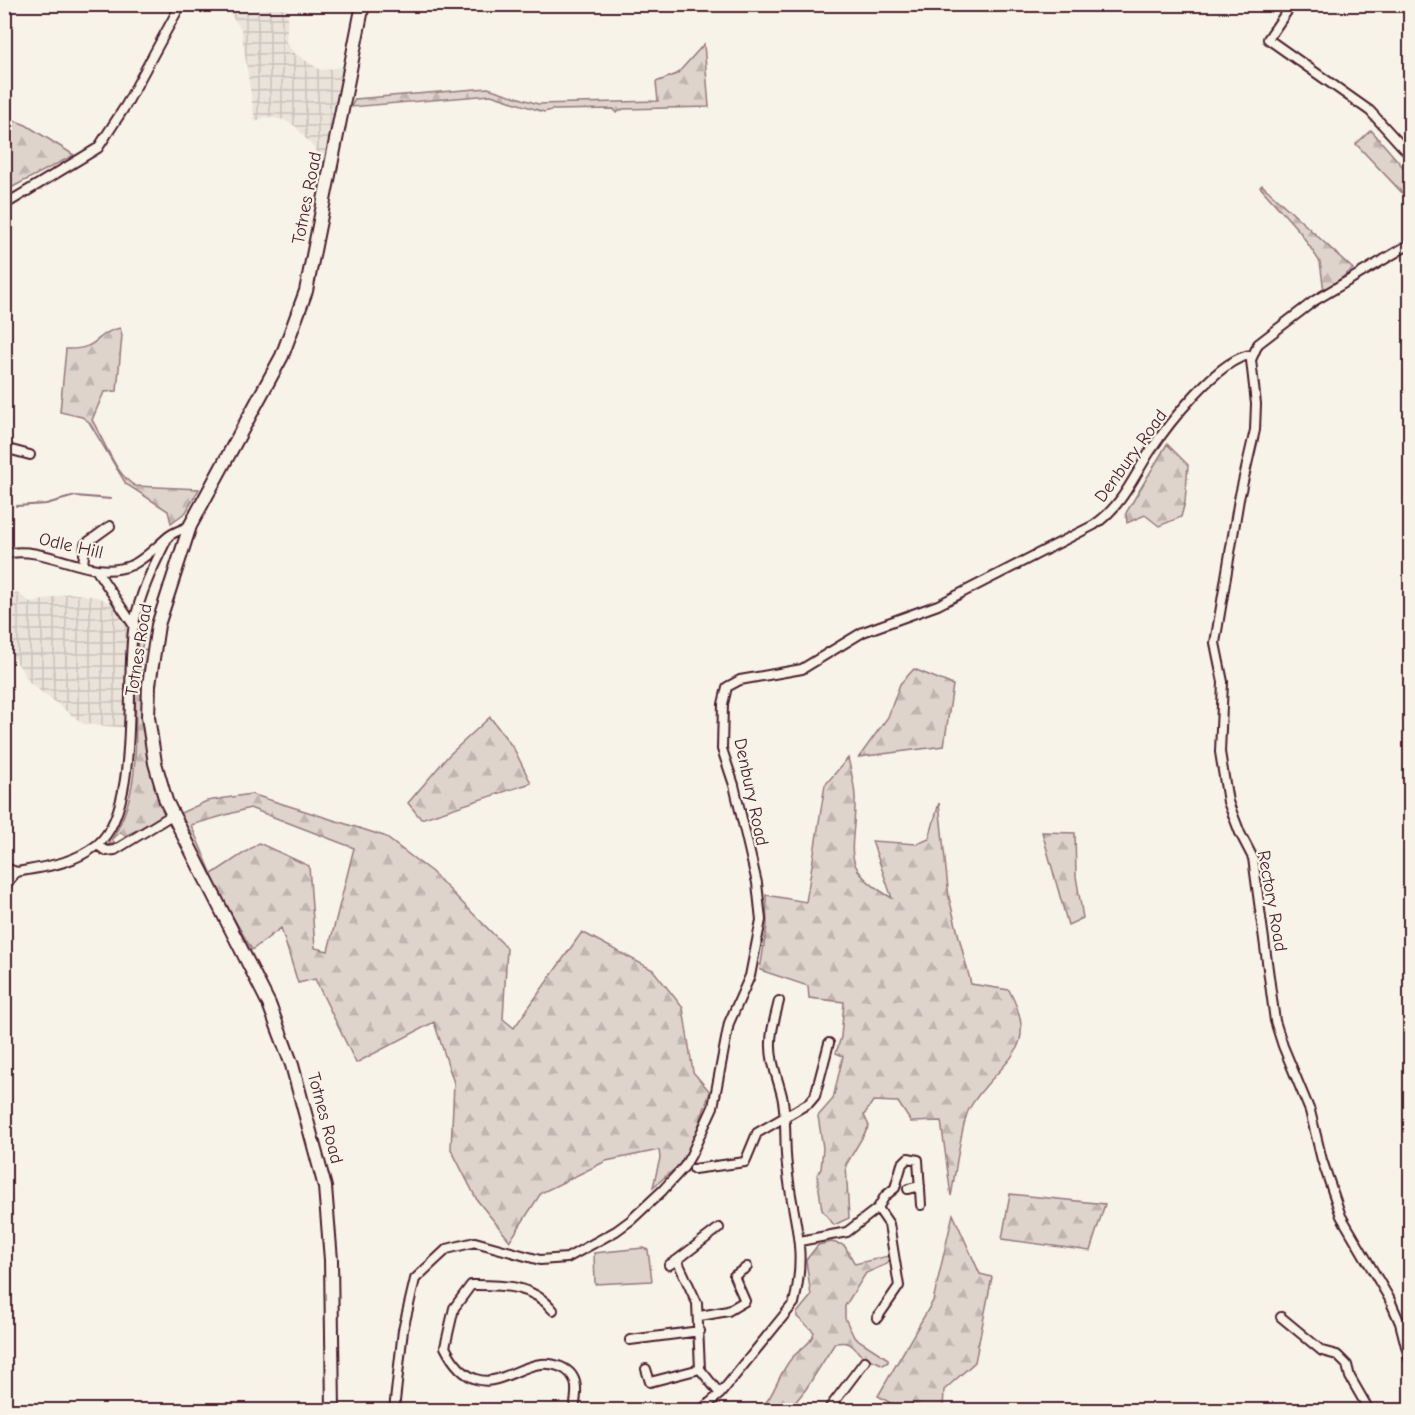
<svg xmlns="http://www.w3.org/2000/svg" width="1415" height="1415" viewBox="0 0 1415 1415" font-family="'Comic Neue',sans-serif">
<style>
.industrial{fill:url(#industrial-grid)}
.forest{fill:url(#forest-firs);stroke:#947a7c;stroke-width:1.5}
.park{fill:#ded4cc;stroke:#947a7c;stroke-width:1.5}
.lines{fill:none;stroke-linecap:round;stroke-linejoin:round}
.stream{stroke:#8e7275;stroke-width:2}
.street-casing{stroke:#4a1f2b;stroke-width:12}
.primary-casing{stroke:#4a1f2b;stroke-width:16}
.street{stroke:#f7f3e8;stroke-width:8}
.primary{stroke:#f7f3e8;stroke-width:12}
.labels{text-anchor:middle;dominant-baseline:central;stroke-width:4.5;stroke-linejoin:round;paint-order:stroke}
.street-label{font-size:18px;fill:#4a1f2b;stroke:#f7f3e8}
</style>
<defs>
<pattern id="industrial-grid" width="8" height="8" patternUnits="userSpaceOnUse" patternTransform="scale(1.5)"><rect width="8" height="8" fill="#eae3da"/><path d="M0 4h8M4 0v8" fill="none" stroke="#cac2bb"/></pattern>
<pattern id="forest-firs" width="22" height="20" patternUnits="userSpaceOnUse" patternTransform="scale(1.5)"><rect width="22" height="20" fill="#ded4cc"/><path d="M5 1l3.5 6h-7zM16 11l3.5 6h-7z" fill="#c0b6af"/></pattern>
</defs>
<rect width="100%" height="100%" fill="#f7f3e8"/>
<filter id="ink" filterUnits="userSpaceOnUse"><feTurbulence type="fractalNoise" baseFrequency=".0167" numOctaves="2"/><feDisplacementMap in="SourceGraphic" scale="12" xChannelSelector="R" yChannelSelector="G"/><feConvolveMatrix kernelMatrix="1 2 1 2 8 2 1 2 1" color-interpolation-filters="sRGB"/></filter>
<g filter="url(#ink)">
<path class="industrial" d="M 224,5 L 285,5 L 288,16 L 286,42 L 294,53 L 320,70 L 344,67 L 325,161 L 295,126 L 284,120 L 265,117 L 255,122 L 241,29 Z
M 17,593 L 32,603 L 69,593 L 98,597 L 131,613 L 134,626 L 129,728 L 83,724 L 30,683 L 5,644 L 4,599 Z"/>
<path class="forest" d="M 704,44 L 709,107 L 623,109 L 616,113 L 614,109 L 552,110 L 544,112 L 491,95 L 351,107 L 355,99 L 488,88 L 538,104 L 658,101 L 656,82 L 677,74 Z
M 5,117 L 26,125 L 74,155 L 5,191 Z
M 1371,130 L 1410,175 L 1410,201 L 1356,144 Z
M 1262,185 L 1353,269 L 1324,291 L 1320,262 L 1300,232 L 1260,187 Z
M 120,328 L 122,335 L 117,391 L 104,392 L 92,420 C 104,440 115,474 135,486 L 199,489 L 186,512 L 171,523 L 168,511 L 126,484 L 89,422 L 82,417 L 60,412 L 66,349 C 101,350 94,333 120,328 Z
M 1167,444 L 1188,465 L 1185,502 L 1181,517 L 1159,526 L 1145,515 L 1127,523 L 1126,513 Z
M 138,630 L 144,639 L 141,650 L 148,649 L 145,689 L 167,815 L 125,836 L 120,832 L 112,840 L 115,843 L 108,845 C 153,781 127,702 138,630 Z
M 914,669 L 953,685 L 944,746 L 859,757 L 888,717 L 900,684 Z
M 490,717 L 514,749 L 531,783 L 421,819 L 408,803 L 449,755 Z
M 848,758 C 851,771 855,786 855,799 C 856,851 836,866 892,898 L 872,841 L 917,844 L 929,839 L 939,803 L 949,898 L 971,984 L 1009,990 C 1044,1055 996,1061 969,1109 C 961,1124 955,1177 951,1196 L 941,1121 L 911,1122 L 898,1102 L 873,1101 L 864,1115 L 869,1126 L 846,1165 L 849,1218 L 834,1225 L 822,1210 L 817,1175 L 821,1169 L 823,1148 L 818,1116 L 833,1099 L 843,1056 L 836,1053 L 841,1037 L 844,1002 L 809,998 L 808,986 L 760,970 L 767,926 L 766,895 L 806,902 L 825,785 Z
M 251,794 L 384,836 L 432,872 L 507,948 L 503,1019 L 514,1028 L 582,932 L 653,970 L 683,1008 L 693,1072 L 710,1092 L 690,1151 L 677,1167 L 653,1187 L 660,1158 L 659,1150 L 606,1161 L 541,1193 L 510,1241 L 477,1200 L 451,1149 L 454,1083 L 434,1022 L 356,1063 L 315,979 L 298,983 L 281,928 L 252,950 L 209,876 L 259,843 L 309,866 L 315,948 L 328,951 L 354,848 L 250,808 L 191,825 L 211,872 L 207,875 L 174,816 L 207,801 Z
M 1042,832 L 1075,833 L 1076,876 L 1083,918 L 1068,925 Z
M 1010,1194 L 1105,1204 L 1090,1251 L 1002,1239 Z
M 953,1214 L 980,1274 L 992,1277 L 975,1362 L 944,1390 L 943,1410 L 903,1410 L 878,1396 L 933,1301 Z
M 831,1242 L 844,1245 L 855,1264 L 888,1256 L 890,1259 L 887,1264 L 866,1273 L 845,1306 L 845,1318 L 854,1337 L 888,1359 L 888,1362 L 883,1365 C 877,1361 865,1359 860,1354 C 851,1344 850,1341 835,1343 L 806,1389 L 789,1410 L 759,1410 C 775,1396 777,1376 791,1359 C 798,1350 812,1344 814,1332 L 797,1317 L 797,1313 L 811,1296 L 806,1260 L 818,1245 Z"/>
<path class="park" d="M 643,1248 L 648,1250 L 652,1281 L 595,1284 L 594,1253 Z"/>
<g class="lines">
<path class="stream" d="M 16,506 L 46,504 L 75,496 L 111,499"/>
<g class="street-casing">
<path id="street" d="M 1292,4 L 1268,39 L 1370,111 L 1410,155
M 4,205 L 98,148 L 126,105 L 181,4
M 1410,244 L 1314,301 L 1258,344 L 1251,360 L 1256,404 L 1255,430 L 1239,499 L 1215,643 L 1223,682 L 1220,752 L 1228,802 L 1240,833 L 1253,858 L 1275,1021 L 1283,1046 L 1310,1111 L 1322,1160 L 1341,1216 L 1389,1298 L 1400,1323 L 1410,1362
M 4,448 L 30,455
M 4,554 C 51,544 89,583 132,565 C 145,559 158,545 169,536 C 174,532 183,529 190,526
M 83,566 L 85,544 L 110,526
M 97,571 L 134,626
M 97,845 L 106,851 L 115,850 L 172,815
M 4,867 L 16,872
M 4,887 L 16,872 C 44,867 73,864 97,845 C 142,807 124,680 134,624 C 140,593 153,567 167,539
M 694,1169 L 745,1162 L 757,1133 L 809,1103 L 815,1096 L 829,1043
M 908,1189 L 920,1186
M 800,1241 L 847,1232 L 878,1208 L 885,1196 L 895,1188 L 902,1164 L 908,1158 L 918,1160 L 921,1205
M 677,1260 L 719,1228
M 669,1265 L 677,1260 L 697,1303 L 700,1369 L 720,1394
M 553,1310 C 532,1284 502,1285 471,1285 L 454,1308 L 445,1347 C 452,1361 461,1374 476,1379 C 502,1389 530,1353 561,1367 C 580,1375 577,1393 574,1410
M 700,1316 L 728,1311 L 745,1301 L 734,1276 L 747,1267
M 1281,1317 L 1322,1351 L 1337,1355 L 1347,1365 L 1350,1377 L 1369,1410
M 877,1318 L 899,1286 L 889,1224 L 878,1208
M 630,1340 L 700,1331
M 646,1369 L 650,1382 L 700,1369
M 394,1410 L 403,1330 L 415,1279 L 447,1249 L 475,1242 L 540,1260 L 567,1258 L 616,1231 L 631,1220 L 662,1191 L 684,1167 L 691,1155 L 713,1107 L 729,1023 L 750,976 L 761,920 L 757,883 L 734,785 L 722,749 L 723,704 L 727,687 L 740,680 L 802,669 L 863,632 L 938,605 L 1094,525 C 1121,507 1132,480 1149,453 C 1166,427 1220,356 1252,355
M 701,1410 L 720,1394 L 794,1303 C 808,1245 792,1220 787,1166 C 784,1144 787,1116 782,1096 C 778,1079 770,1061 771,1042 C 771,1029 776,1014 779,1001
M 828,1410 L 865,1361"/>
</g>
<g class="primary-casing">
<path id="primary" d="M 333,1410 L 331,1260 L 325,1187 L 292,1065 L 269,1004 L 166,801 L 155,763 L 148,717 L 149,685 L 158,625 L 190,526 L 282,356 L 306,291 L 363,4"/>
</g>
<use href="#street" class="street"/>
<use href="#primary" class="primary"/>
</g>
</g>
<g class="labels">
<g class="street-label">
<text transform="translate(307 198) rotate(-79)">Totnes Road</text>
<text transform="translate(1131 456) rotate(-54)">Denbury Road</text>
<text transform="translate(71 546) rotate(13)">Odle Hill</text>
<text transform="translate(139 650) rotate(-81)">Totnes Road</text>
<text transform="translate(751 792) rotate(78)">Denbury Road</text>
<text transform="translate(1272 901) rotate(80)">Rectory Road</text>
<text transform="translate(325 1118) rotate(75)">Totnes Road</text>
</g>
</g>
<rect width="1415" height="1415" fill="none" stroke="#f7f3e8" stroke-width="24"/>
<rect x="12" y="12" width="1391" height="1391" fill="none" stroke="#4a1f2b" stroke-width="2" filter="url(#ink)"/>
</svg>
